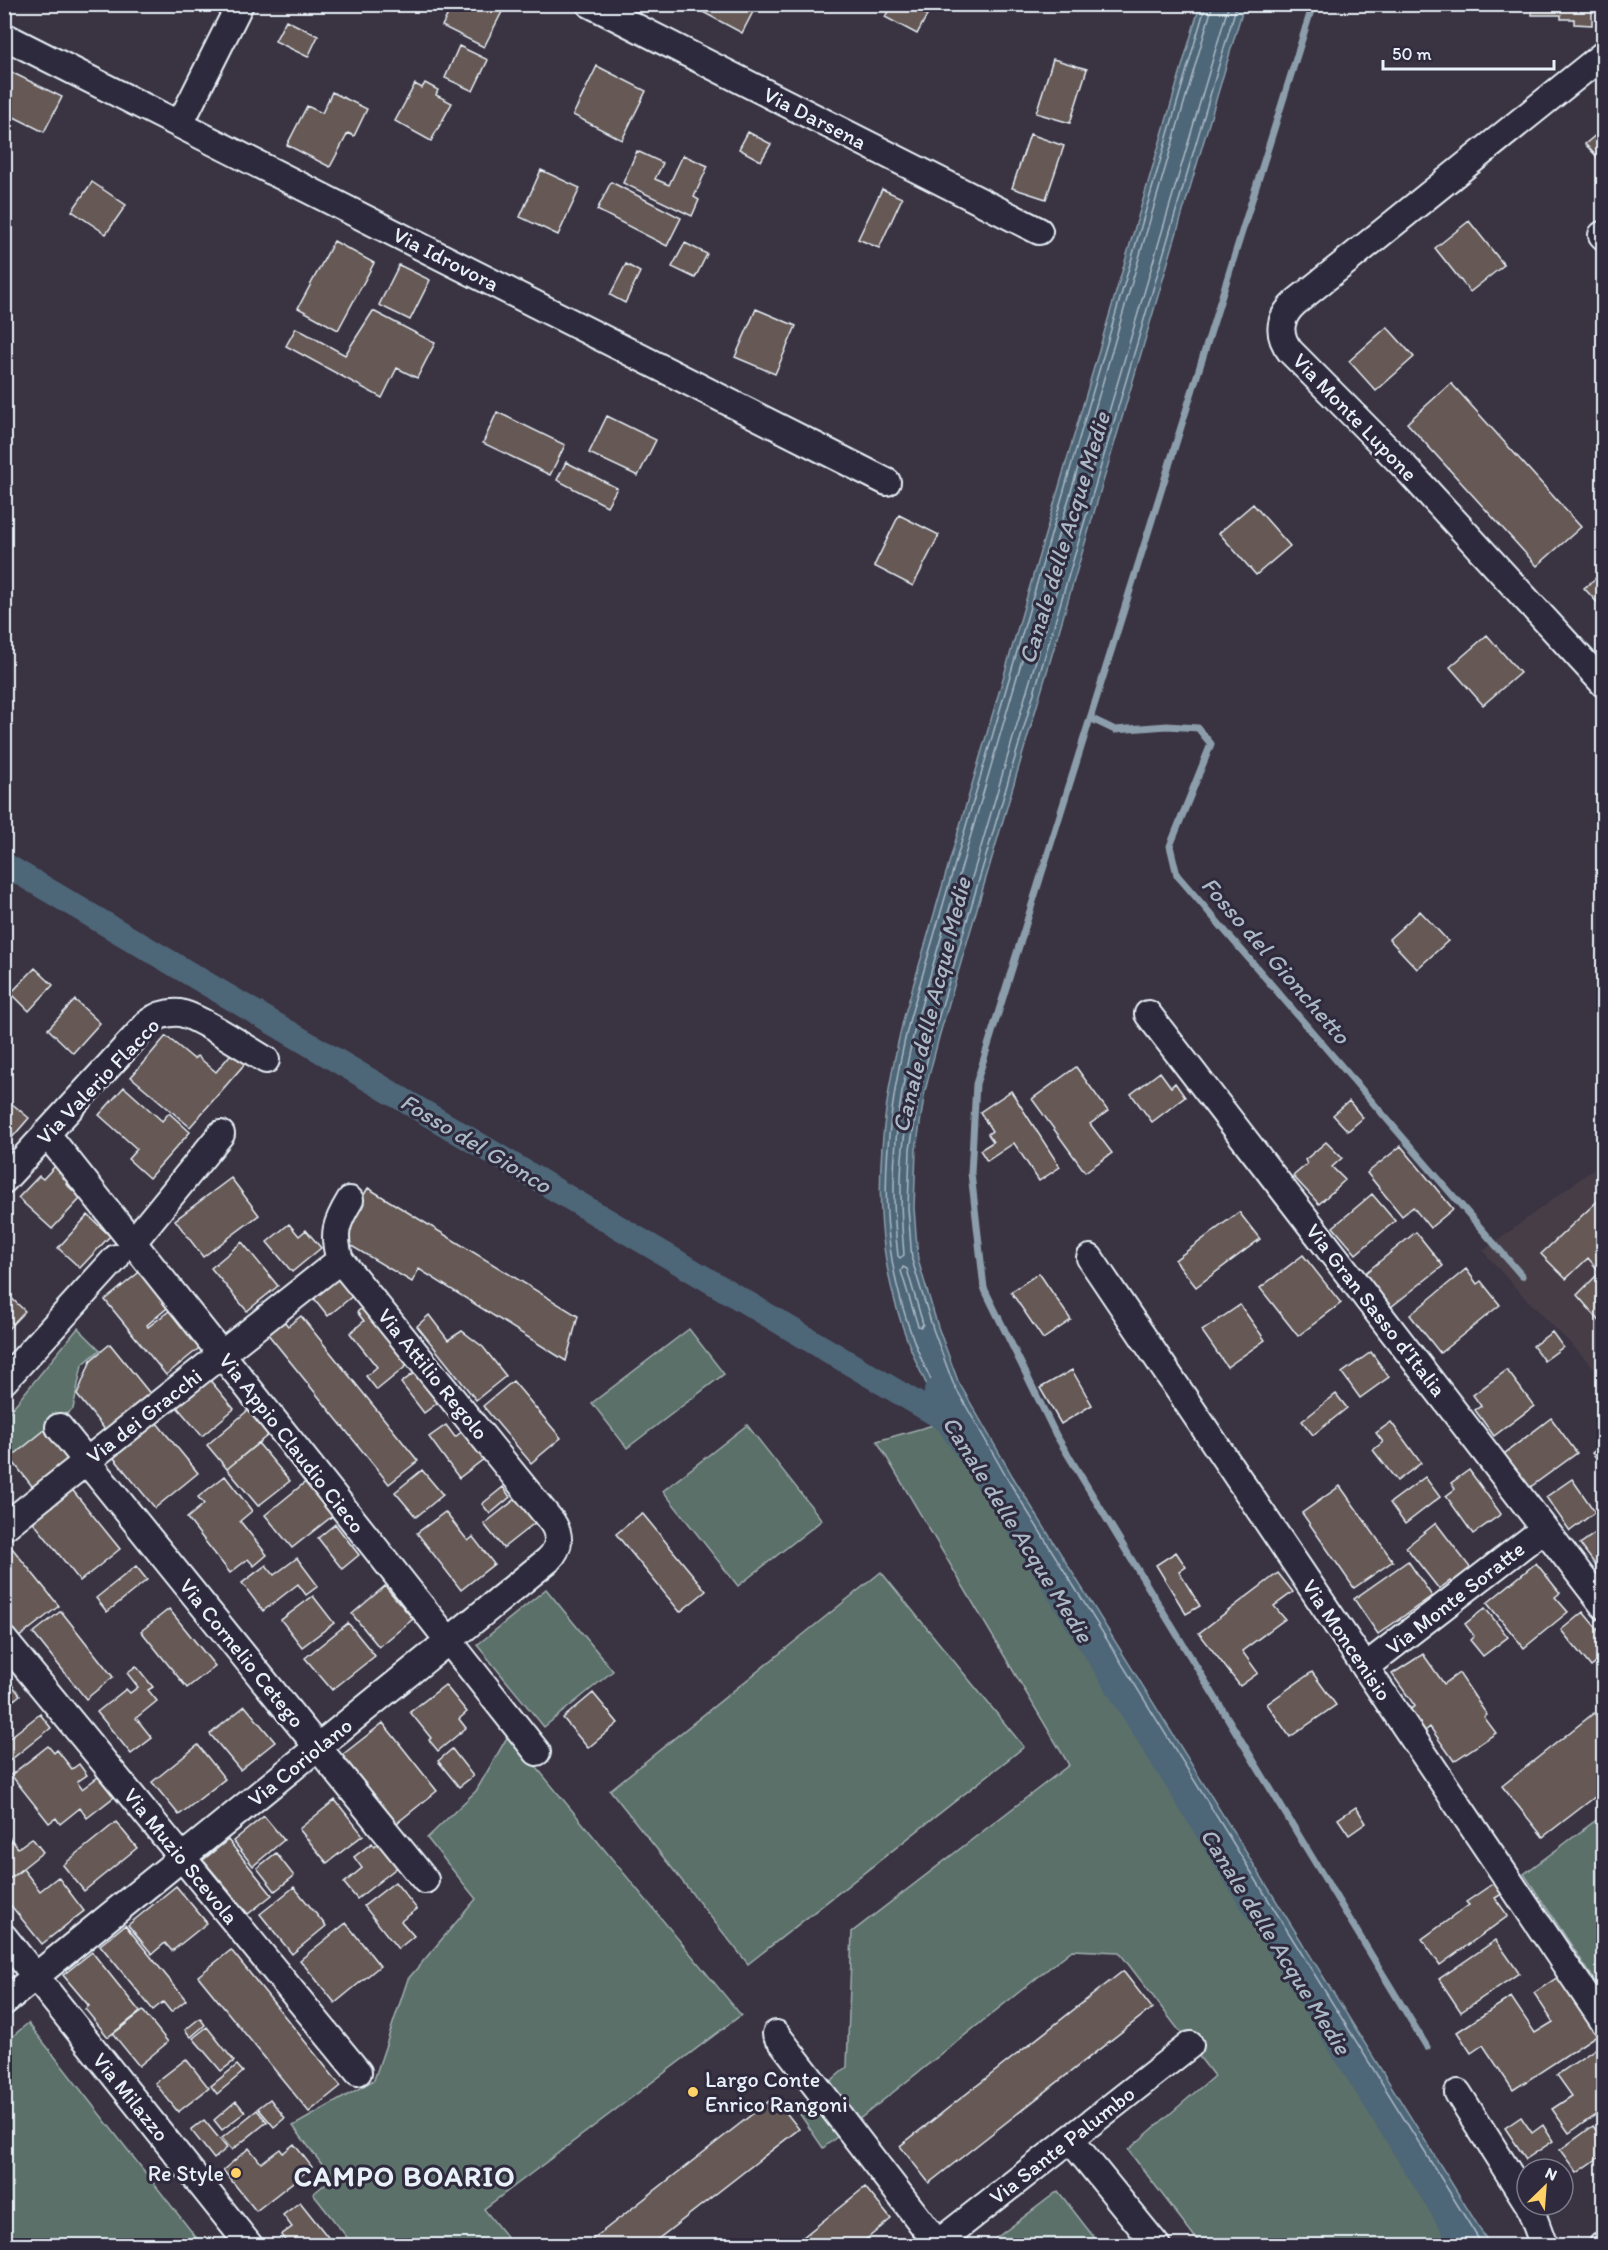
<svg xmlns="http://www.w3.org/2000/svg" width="1608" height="2250" viewBox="0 0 1608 2250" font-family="Itim,sans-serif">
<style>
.built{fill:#473e47}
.green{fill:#5a6f69;stroke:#a1b0b0;stroke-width:1.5}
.water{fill:#4e6678;stroke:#8c9eab;stroke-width:1.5}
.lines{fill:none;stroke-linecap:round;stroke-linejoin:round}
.shore{stroke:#aab9c5;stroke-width:1.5}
.stream{stroke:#8c9eab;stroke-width:7}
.canal{stroke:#4e6678;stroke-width:24}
.building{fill:#655954;stroke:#e8f1f8;stroke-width:1.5}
.minor-casing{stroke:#e8f1f8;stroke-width:30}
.minor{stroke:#2f2a3d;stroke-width:26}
.poi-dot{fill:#ffd166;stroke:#2f2a3d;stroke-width:2}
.labels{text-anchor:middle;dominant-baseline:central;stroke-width:6;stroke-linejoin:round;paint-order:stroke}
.street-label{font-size:22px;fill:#e8f1f8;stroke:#2f2a3d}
.poi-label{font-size:22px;fill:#e8f1f8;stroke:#2f2a3d;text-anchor:start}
.water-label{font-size:24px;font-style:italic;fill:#aab9c5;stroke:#2f2a3d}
.district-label{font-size:28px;font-weight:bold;letter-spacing:1.5px;fill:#e8f1f8;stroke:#2f2a3d}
</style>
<rect width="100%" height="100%" fill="#3a3342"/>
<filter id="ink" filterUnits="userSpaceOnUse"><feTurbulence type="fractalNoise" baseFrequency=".0167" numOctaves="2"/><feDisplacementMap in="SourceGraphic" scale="12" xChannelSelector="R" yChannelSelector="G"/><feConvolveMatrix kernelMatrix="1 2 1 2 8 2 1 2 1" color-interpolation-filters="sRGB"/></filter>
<g filter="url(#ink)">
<path class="built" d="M 1603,1162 L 1603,1377 L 1512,1284 L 1483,1251 Z"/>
<path class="green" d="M 78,1328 L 100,1350 L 82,1365 L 73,1409 L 5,1463 L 5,1417 Z
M 689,1329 L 724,1374 L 627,1448 L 592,1403 Z
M 947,1421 L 1016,1523 L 1464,2246 L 1201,2245 L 1128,2150 L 1214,2076 L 1119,1952 L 1072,1950 L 823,2148 L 797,2110 L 847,2067 L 852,1932 L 1069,1765 L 877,1441 Z
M 747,1425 L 822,1520 L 738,1586 L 663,1491 Z
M 881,1572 L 1024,1747 L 748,1964 L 610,1790 Z
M 546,1589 L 613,1671 L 544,1727 L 477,1645 Z
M 509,1734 L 741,2015 L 484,2209 L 513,2245 L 353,2245 L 313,2194 L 332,2178 L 293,2126 L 374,2080 L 408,1979 L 476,1899 L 427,1838 L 476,1791 Z
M 1603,1815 L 1604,1984 L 1599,1987 L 1524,1874 Z
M 28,2023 L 48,2048 L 202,2245 L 5,2245 L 5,2043 Z
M 1058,2191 L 1100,2245 L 987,2245 Z"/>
<path class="water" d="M 1200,5 L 1244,5 L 939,1037 L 925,1091 L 916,1150 L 914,1208 L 918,1260 L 938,1327 L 958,1381 L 1013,1477 L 1490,2245 L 1465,2245 L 1016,1523 C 993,1490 968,1456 947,1421 C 866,1289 868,1163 904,1017 Z"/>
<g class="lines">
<path class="shore" d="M 1206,4 L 910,1018 C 874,1163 872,1287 952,1418 C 974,1453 998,1486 1021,1520 L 1469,2240 L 1470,2246
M 1213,4 L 917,1020 C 897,1101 888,1173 898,1256 L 900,1258 L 904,1255 C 901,1219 899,1184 903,1148 C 907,1109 916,1072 926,1034 L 1229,4
M 1237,4 L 933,1036 L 920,1090 L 910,1149 L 908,1208 L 912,1260 L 933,1329 L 953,1383 L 1008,1480 L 1483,2246
M 903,1267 L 907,1269 L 923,1324 L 921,1327 L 918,1326 L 901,1271 Z"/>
<path class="stream" d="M 1313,4 L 976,1084 L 971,1173 L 984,1288 L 1056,1435 L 1427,2047
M 1090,718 L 1115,730 L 1167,726 L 1198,728 L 1211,744 L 1170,846 L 1177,875 L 1522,1276"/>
<path class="canal" d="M 4,864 L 947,1421
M 936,1391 L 947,1421 L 1016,1523 L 1465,2246"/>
</g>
<path class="building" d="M 453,4 L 506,4 L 484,47 L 442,26 Z
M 699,4 L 757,4 L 742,33 L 697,9 Z
M 892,4 L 906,4 L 927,15 L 917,34 L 885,17 Z
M 1532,4 L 1592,4 L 1592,25 L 1574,24 L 1574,19 L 1561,19 L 1561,15 L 1532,15 Z
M 286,20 L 318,36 L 308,57 L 275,41 Z
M 459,46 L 488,60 L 473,91 L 445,78 Z
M 1053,59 L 1087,69 L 1070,123 L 1036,113 Z
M 597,66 L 646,91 L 622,140 L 573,115 Z
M 11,72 L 62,97 L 44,132 L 4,112 L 4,85 Z
M 425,83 L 438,90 L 436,95 L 452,103 L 431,141 L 395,121 L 415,84 L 422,88 Z
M 332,92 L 367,109 L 354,136 L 348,133 L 330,167 L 287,145 L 307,106 L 322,113 Z
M 1604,128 L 1604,164 L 1585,144 Z
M 748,132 L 771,144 L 761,161 L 739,149 Z
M 1030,134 L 1064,146 L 1046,199 L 1012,188 Z
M 637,151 L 663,163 L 655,179 L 669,185 L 683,155 L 708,166 L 694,197 L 699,200 L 692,216 L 623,183 Z
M 541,170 L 580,188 L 558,235 L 520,217 Z
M 92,182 L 126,205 L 106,234 L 72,211 Z
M 611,182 L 681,218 L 667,246 L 597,210 Z
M 882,189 L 902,198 L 879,248 L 858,239 Z
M 1469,221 L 1504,265 L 1470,292 L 1435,248 Z
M 334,241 L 374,263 L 338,330 L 298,308 Z
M 685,243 L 707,254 L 695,278 L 672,267 Z
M 626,264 L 640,272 L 625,303 L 610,295 Z
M 399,265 L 430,280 L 410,320 L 379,305 Z
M 756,309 L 796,326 L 775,374 L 735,357 Z
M 373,311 L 435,343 L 417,378 L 397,368 L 382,398 L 286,346 L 296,328 L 345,355 Z
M 1387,327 L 1414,357 L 1376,391 L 1349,361 Z
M 1451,383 L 1581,527 L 1537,566 L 1407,423 Z
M 497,412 L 565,445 L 550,475 L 483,443 Z
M 607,416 L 656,440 L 638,476 L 589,453 Z
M 566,462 L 617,488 L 607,506 L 557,480 Z
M 1253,504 L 1290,546 L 1256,575 L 1219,533 Z
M 899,515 L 939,535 L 913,586 L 874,566 Z
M 1604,571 L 1604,610 L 1584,588 Z
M 1487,635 L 1520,673 L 1483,705 L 1450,667 Z
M 1420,911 L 1448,941 L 1417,969 L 1389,939 Z
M 35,968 L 53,985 L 29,1011 L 11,993 Z
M 75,1000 L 100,1023 L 73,1053 L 48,1029 Z
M 166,1036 L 194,1059 L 197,1056 L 216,1072 L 235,1049 L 248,1060 L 190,1127 L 131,1077 Z
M 1076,1067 L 1108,1111 L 1090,1124 L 1112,1153 L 1085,1172 L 1032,1099 Z
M 1160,1072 L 1171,1087 L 1175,1083 L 1185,1097 L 1152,1122 L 1131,1094 Z
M 124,1087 L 162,1121 L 169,1113 L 190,1132 L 149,1178 L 128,1159 L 137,1149 L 99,1115 Z
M 1011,1091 L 1060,1167 L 1039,1181 L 1014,1143 L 987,1161 L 980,1150 L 993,1142 L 988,1134 L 992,1131 L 980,1112 Z
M 4,1097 L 29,1118 L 4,1147 Z
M 1349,1101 L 1363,1118 L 1348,1131 L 1333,1115 Z
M 1326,1142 L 1342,1158 L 1332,1167 L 1345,1180 L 1319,1204 L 1293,1176 L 1307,1164 L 1305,1160 Z
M 1401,1146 L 1453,1209 L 1430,1228 L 1413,1207 L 1402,1216 L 1367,1173 Z
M 56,1165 L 71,1179 L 66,1184 L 81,1198 L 52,1229 L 18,1198 L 39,1176 L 43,1179 Z
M 231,1178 L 259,1215 L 203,1257 L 175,1220 Z
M 368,1188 L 578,1316 L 566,1361 L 419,1269 L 412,1282 L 348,1244 L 340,1234 Z
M 1372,1194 L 1395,1221 L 1356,1254 L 1333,1227 Z
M 1604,1195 L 1604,1326 L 1577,1295 L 1600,1272 L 1588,1258 L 1566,1279 L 1541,1254 Z
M 1239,1212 L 1260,1239 L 1196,1287 L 1175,1260 Z
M 88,1215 L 110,1236 L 80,1268 L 58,1248 Z
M 289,1224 L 299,1236 L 306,1230 L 321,1248 L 292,1272 L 267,1242 Z
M 1416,1232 L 1443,1266 L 1391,1307 L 1364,1274 Z
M 242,1242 L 278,1286 L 247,1311 L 211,1268 Z
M 1303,1255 L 1341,1303 L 1298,1336 L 1260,1288 Z
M 341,1266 L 360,1290 L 328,1316 L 309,1292 Z
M 143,1269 L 172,1304 L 147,1325 L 148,1327 L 173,1308 L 203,1345 L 166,1375 L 105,1300 Z
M 1466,1269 L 1477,1284 L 1481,1281 L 1500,1305 L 1440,1353 L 1410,1315 Z
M 1039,1273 L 1071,1320 L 1043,1339 L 1011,1292 Z
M 4,1291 L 25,1311 L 4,1333 Z
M 369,1302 L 415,1359 L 377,1390 L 366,1376 L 377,1367 L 350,1333 L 364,1321 L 357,1312 Z
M 1240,1305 L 1265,1340 L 1227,1367 L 1202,1331 Z
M 429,1315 L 448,1340 L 462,1331 L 483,1347 L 506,1376 L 476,1400 L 417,1326 Z
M 301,1316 L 418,1461 L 389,1484 L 267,1333 L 283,1320 L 288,1326 Z
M 1552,1332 L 1563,1347 L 1544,1361 L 1533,1346 Z
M 110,1344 L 156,1401 L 111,1437 L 77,1395 L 91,1360 Z
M 1371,1352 L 1389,1377 L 1360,1398 L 1342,1373 Z
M 418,1370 L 445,1397 L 424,1413 L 401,1383 Z
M 1072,1370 L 1092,1405 L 1061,1424 L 1040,1388 Z
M 1507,1370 L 1534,1406 L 1494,1436 L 1475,1410 L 1481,1406 L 1473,1395 Z
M 204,1373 L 234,1409 L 202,1436 L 171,1400 Z
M 513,1381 L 561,1438 L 531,1463 L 483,1406 Z
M 1336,1394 L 1347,1408 L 1313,1435 L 1302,1421 Z
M 253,1406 L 273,1431 L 227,1469 L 207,1445 Z
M 152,1417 L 198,1473 L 155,1508 L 109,1452 Z
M 1551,1418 L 1577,1453 L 1529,1488 L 1504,1454 Z
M 1391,1422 L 1421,1463 L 1397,1481 L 1373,1450 L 1383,1442 L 1376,1433 Z
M 446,1425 L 455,1437 L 468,1427 L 489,1455 L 459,1478 L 429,1437 Z
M 46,1429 L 75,1467 L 39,1495 L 10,1458 Z
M 258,1443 L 290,1481 L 258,1506 L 227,1469 Z
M 1604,1443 L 1604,1466 L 1592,1453 Z
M 422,1470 L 443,1495 L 416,1517 L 395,1492 Z
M 1469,1470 L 1501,1514 L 1473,1534 L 1446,1496 L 1455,1489 L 1451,1483 Z
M 225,1476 L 252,1511 L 240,1521 L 267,1555 L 254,1566 L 248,1559 L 230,1573 L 187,1518 L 204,1504 L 198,1497 Z
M 1425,1477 L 1440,1497 L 1405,1524 L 1390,1503 Z
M 1572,1479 L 1595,1512 L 1570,1531 L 1546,1497 Z
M 308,1480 L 335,1514 L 292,1548 L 265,1515 Z
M 1340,1486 L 1393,1561 L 1354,1588 L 1302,1513 Z
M 70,1487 L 120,1549 L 80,1581 L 30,1518 Z
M 503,1487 L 510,1497 L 490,1514 L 482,1504 Z
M 522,1494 L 541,1518 L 503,1548 L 484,1524 Z
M 445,1512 L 468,1541 L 473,1537 L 494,1564 L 461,1590 L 417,1533 Z
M 642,1513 L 706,1591 L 680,1612 L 616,1534 Z
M 1436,1523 L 1472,1570 L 1453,1584 L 1450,1581 L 1439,1589 L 1406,1547 Z
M 335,1524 L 359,1555 L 342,1569 L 318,1538 Z
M 1604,1527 L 1604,1573 L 1602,1574 L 1580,1544 Z
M 12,1548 L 59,1606 L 18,1638 L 4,1621 L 4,1554 Z
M 1176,1552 L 1186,1567 L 1179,1572 L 1200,1606 L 1186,1614 L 1156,1565 Z
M 297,1558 L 318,1586 L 306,1595 L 298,1584 L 263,1611 L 242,1583 L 266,1565 L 274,1575 Z
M 1408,1561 L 1432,1596 L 1378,1634 L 1354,1599 Z
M 1536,1563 L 1560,1593 L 1555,1597 L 1568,1612 L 1524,1648 L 1487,1603 Z
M 136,1566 L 147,1580 L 107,1612 L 96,1598 Z
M 1278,1573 L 1293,1592 L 1274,1606 L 1285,1619 L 1242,1651 L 1258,1673 L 1240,1686 L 1199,1633 Z
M 385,1586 L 413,1619 L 379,1647 L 352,1614 Z
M 313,1596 L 334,1623 L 302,1647 L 281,1620 Z
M 1485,1608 L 1508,1637 L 1483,1656 L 1470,1640 L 1474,1636 L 1465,1624 Z
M 169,1609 L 215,1666 L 187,1688 L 141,1631 Z
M 61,1611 L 113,1677 L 86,1699 L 33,1633 Z
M 1583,1612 L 1604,1637 L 1604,1657 L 1591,1667 L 1561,1630 Z
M 348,1623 L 375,1656 L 332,1690 L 305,1658 Z
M 1423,1654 L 1444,1684 L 1459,1673 L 1487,1715 L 1484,1717 L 1496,1733 L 1454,1761 L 1430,1727 L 1425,1731 L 1410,1709 L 1415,1706 L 1392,1674 Z
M 136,1666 L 153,1687 L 148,1690 L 157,1701 L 136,1718 L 152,1738 L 131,1754 L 97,1712 L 126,1689 L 130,1693 L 138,1687 L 127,1673 Z
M 1312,1672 L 1336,1705 L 1290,1737 L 1267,1704 Z
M 4,1675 L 20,1695 L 4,1708 Z
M 445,1685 L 467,1712 L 459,1719 L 466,1728 L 438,1751 L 429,1740 L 431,1738 L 410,1712 Z
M 593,1693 L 618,1723 L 588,1748 L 563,1718 Z
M 245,1706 L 275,1742 L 240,1770 L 210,1734 Z
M 1594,1713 L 1604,1725 L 1604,1790 L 1543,1837 L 1502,1786 Z
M 40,1714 L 51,1728 L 8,1762 L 4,1757 L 4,1742 Z
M 383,1723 L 437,1791 L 397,1823 L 342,1755 Z
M 198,1745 L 225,1779 L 179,1815 L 152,1782 Z
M 48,1746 L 54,1753 L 57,1750 L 72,1769 L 79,1764 L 87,1775 L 77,1782 L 82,1789 L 98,1777 L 114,1797 L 87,1818 L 80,1808 L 60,1824 L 56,1818 L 49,1823 L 11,1775 Z
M 452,1749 L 473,1776 L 459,1787 L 438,1761 Z
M 335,1800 L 363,1835 L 327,1863 L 299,1829 Z
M 1356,1807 L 1366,1823 L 1349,1835 L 1338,1819 Z
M 264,1816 L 284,1840 L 253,1866 L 233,1841 Z
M 116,1822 L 137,1848 L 84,1891 L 63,1865 Z
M 4,1831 L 18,1848 L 32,1838 L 43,1852 L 4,1883 Z
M 228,1840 L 272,1895 L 248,1914 L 203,1860 Z
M 380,1842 L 399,1866 L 357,1899 L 344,1883 L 362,1868 L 354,1857 L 372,1843 L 374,1846 Z
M 276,1853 L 294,1876 L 275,1891 L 257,1868 Z
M 23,1869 L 40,1891 L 58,1877 L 84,1911 L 42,1944 L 4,1897 L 4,1883 Z
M 395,1882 L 417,1909 L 401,1921 L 414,1936 L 398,1949 L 364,1906 Z
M 1494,1883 L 1502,1894 L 1495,1898 L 1508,1916 L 1440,1965 L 1422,1939 L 1469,1905 L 1466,1902 Z
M 176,1886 L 207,1923 L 172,1951 L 165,1943 L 152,1954 L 128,1925 Z
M 294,1887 L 326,1926 L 292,1954 L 260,1914 Z
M 346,1923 L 380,1966 L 335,2003 L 300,1960 Z
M 125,1925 L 186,2000 L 171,2012 L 163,2002 L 153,2010 L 100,1945 Z
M 1496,1940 L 1519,1973 L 1461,2012 L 1439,1979 Z
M 231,1950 L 341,2086 L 309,2112 L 198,1976 Z
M 92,1952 L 140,2012 L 108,2037 L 85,2009 L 89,2006 L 63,1975 Z
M 1123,1971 L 1152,2008 L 929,2183 L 900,2146 Z
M 1558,1977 L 1575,2004 L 1580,2001 L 1600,2033 L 1513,2090 L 1483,2045 L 1471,2053 L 1457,2032 L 1511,1997 L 1535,2033 L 1553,2022 L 1534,1993 Z
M 143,2011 L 168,2042 L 139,2066 L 113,2034 Z
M 200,2018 L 205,2025 L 191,2037 L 185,2030 Z
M 207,2027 L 234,2061 L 221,2071 L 193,2038 Z
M 1598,2047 L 1604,2054 L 1604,2109 L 1569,2133 L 1552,2109 L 1572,2096 L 1557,2075 Z
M 186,2059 L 209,2088 L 178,2112 L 155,2083 Z
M 237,2065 L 243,2072 L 217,2094 L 211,2086 Z
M 774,2097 L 799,2129 L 649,2246 L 584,2246 Z
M 270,2099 L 285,2118 L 274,2127 L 258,2108 Z
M 236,2101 L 245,2112 L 222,2130 L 214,2120 Z
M 257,2110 L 267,2122 L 232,2150 L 222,2138 Z
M 1521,2117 L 1532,2133 L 1543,2125 L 1553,2141 L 1526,2159 L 1505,2128 Z
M 204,2120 L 227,2148 L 214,2159 L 191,2130 Z
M 1593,2126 L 1604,2141 L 1604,2154 L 1577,2173 L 1560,2150 Z
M 294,2144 L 312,2167 L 256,2211 L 223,2170 L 249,2148 L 261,2163 L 280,2149 L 283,2153 Z
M 865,2187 L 891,2219 L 858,2246 L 792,2246 Z
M 300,2202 L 335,2246 L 289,2246 L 281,2235 L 292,2227 L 283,2215 Z"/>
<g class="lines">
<g class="minor-casing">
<path id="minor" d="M 590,4 L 1039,231
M 4,36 L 887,482
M 1604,54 L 1296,302 C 1280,316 1276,333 1290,351 L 1403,465 L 1604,684
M 180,124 L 240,4
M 1602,235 L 1604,237
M 1148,1014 L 1604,1606
M 46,1133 L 537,1752
M 4,1180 L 149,1022 C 158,1015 168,1012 180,1013 C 198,1016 247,1049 266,1060
M 133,1242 L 221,1134
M 1090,1258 L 1604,2022
M 4,1381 L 116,1258
M 59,1427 L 425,1880
M 4,1527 L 340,1260
M 4,1640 L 358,2072
M 1365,1667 L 1544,1529
M 4,1937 L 250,2246
M 4,2002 L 548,1560 C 560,1548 561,1536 552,1522 L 340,1260 C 332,1234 336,1223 350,1200
M 776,2034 L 937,2243
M 1458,2093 L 1527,2202
M 1070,2139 L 1157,2246
M 1529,2205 L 1544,2246
M 934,2246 L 1190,2045
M 1602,2246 L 1604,2245"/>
</g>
<use href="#minor" class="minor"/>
</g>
</g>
<g class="poi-dot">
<circle cx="693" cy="2092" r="6"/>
<circle cx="236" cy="2173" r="6"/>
</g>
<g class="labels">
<g class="street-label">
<text transform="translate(815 118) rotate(27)">Via Darsena</text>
<text transform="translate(446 259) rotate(27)">Via Idrovora</text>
<text transform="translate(1355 417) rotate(46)">Via Monte Lupone</text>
<text transform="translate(98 1081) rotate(-46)">Via Valerio Flacco</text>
<text transform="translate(1376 1310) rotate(52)">Via Gran Sasso d'Italia</text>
<text transform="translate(433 1374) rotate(51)">Via Attilio Regolo</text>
<text transform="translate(144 1416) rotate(-38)">Via dei Gracchi</text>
<text transform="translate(292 1443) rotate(52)">Via Appio Claudio Cieco</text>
<text transform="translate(1455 1598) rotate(-38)">Via Monte Soratte</text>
<text transform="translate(1347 1640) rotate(56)">Via Moncenisio</text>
<text transform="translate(242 1653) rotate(51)">Via Cornelio Cetego</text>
<text transform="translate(300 1762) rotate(-39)">Via Coriolano</text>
<text transform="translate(181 1856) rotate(51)">Via Muzio Scevola</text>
<text transform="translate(131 2097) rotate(51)">Via Milazzo</text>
<text transform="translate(1062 2145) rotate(-38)">Via Sante Palumbo</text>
</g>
<g class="poi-label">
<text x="705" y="2079">Largo Conte<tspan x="705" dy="25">Enrico Rangoni</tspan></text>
<text x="224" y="2173" text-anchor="end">Re Style</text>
</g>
<g class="water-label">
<text transform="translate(1064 538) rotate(-73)">Canale delle Acque Medie</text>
<text transform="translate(1276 960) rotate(49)">Fosso del Gionchetto</text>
<text transform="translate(931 1005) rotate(-76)">Canale delle Acque Medie</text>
<text transform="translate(476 1143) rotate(31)">Fosso del Gionco</text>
<text transform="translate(1018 1529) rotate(58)">Canale delle Acque Medie</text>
<text transform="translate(1276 1941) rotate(58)">Canale delle Acque Medie</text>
</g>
<g class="district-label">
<text x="405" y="2176">CAMPO BOARIO</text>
</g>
</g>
<rect width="1608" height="2250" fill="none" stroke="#2f2a3d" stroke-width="24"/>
<rect x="12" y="12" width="1584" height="2226" fill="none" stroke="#e8f1f8" stroke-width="2" filter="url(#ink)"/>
<g transform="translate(1545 2187) rotate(25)"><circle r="28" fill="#2f2a3d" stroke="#797a88" stroke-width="1.5"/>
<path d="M0-4.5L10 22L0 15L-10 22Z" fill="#ffd166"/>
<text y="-9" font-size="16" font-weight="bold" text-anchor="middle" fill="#e8f1f8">N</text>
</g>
<path d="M1383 60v9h171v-9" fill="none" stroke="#e8f1f8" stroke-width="3"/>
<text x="1392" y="60" font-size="18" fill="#e8f1f8" stroke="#2f2a3d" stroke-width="4.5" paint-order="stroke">50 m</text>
</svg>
